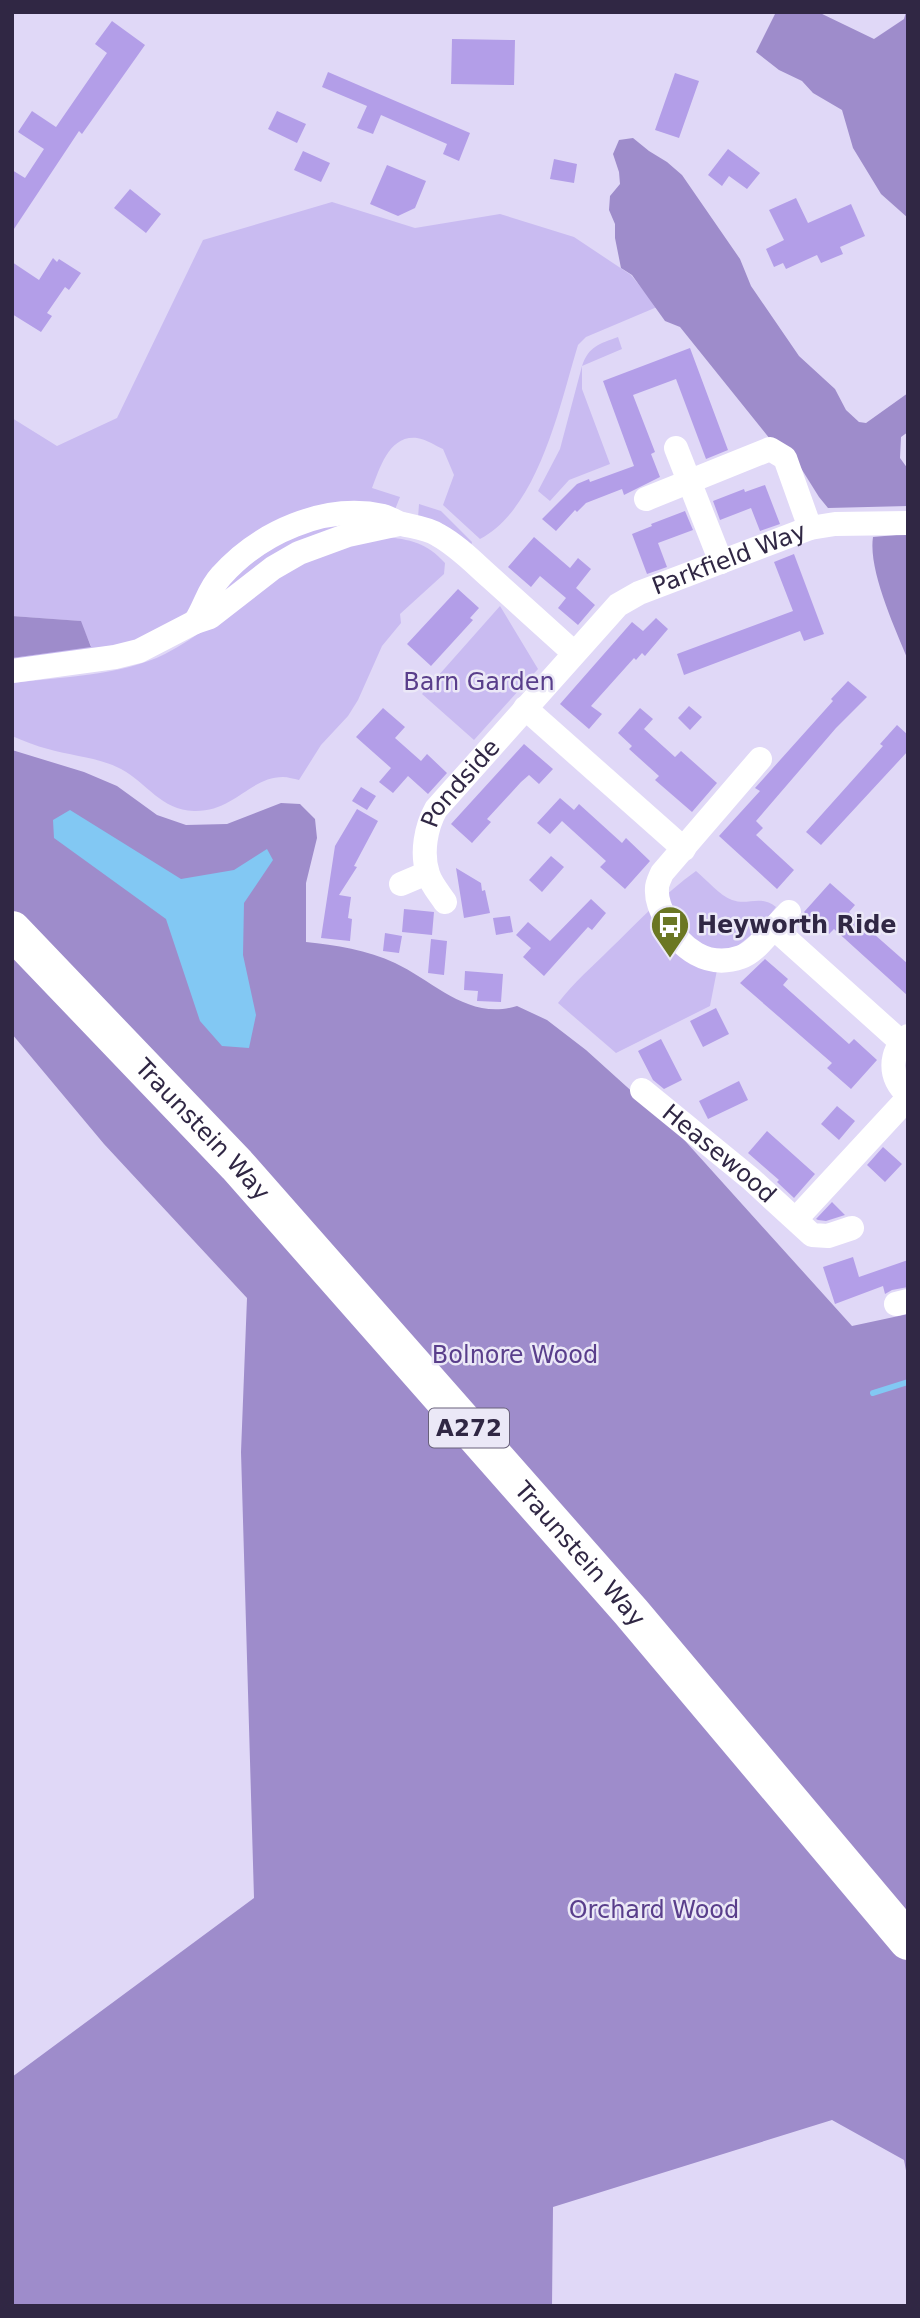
<svg xmlns="http://www.w3.org/2000/svg" width="920" height="2318" viewBox="0 0 920 2318" font-family="'DejaVu Sans',sans-serif">
<style>
.green{fill:#c9bbf1}
.forest{fill:#9e8ccb}
.water{fill:#82c8f3}
.lines{fill:none;stroke-linecap:round;stroke-linejoin:round}
.stream{stroke:#82c8f3;stroke-width:6}
.building{fill:#b39ee8}
.street{stroke:#fff;stroke-width:24}
.highway{stroke:#fff;stroke-width:38}
.labels{text-anchor:middle;dominant-baseline:central;stroke-width:5;stroke-linejoin:round;paint-order:stroke}
.shield{fill:#ebe8f7;stroke:#68617a;stroke-width:2}
.shield-label{font-size:23px;font-weight:bold;fill:#302744}
.street-label{font-size:24px;fill:#302744;stroke:#ebe8f7}
.park-label{font-size:24px;fill:#593e8b;stroke:#ebe8f7}
.poi-label{font-size:24px;font-weight:bold;fill:#302744;stroke:#ebe8f7;text-anchor:start}
</style>
<rect width="100%" height="100%" fill="#e0d8f7"/>
<path class="green" d="M 332,202 L 415,228 L 500,214 L 574,237 L 631,275 L 657,307 L 586,337 L 578,345 C 560,404 539,508 480,539 L 443,505 L 454,475 L 443,449 C 436,446 426,439 417,438 C 389,435 380,468 372,488 L 400,497 L 394,512 L 306,513 L 189,613 L 140,641 L 12,662 L 12,658 L 91,646 L 80,621 L 12,616 L 12,418 L 57,446 L 117,418 L 203,240 Z
M 618,337 L 622,349 L 582,366 L 582,389 L 610,464 L 569,480 L 550,501 L 538,491 L 560,449 L 582,366 C 589,346 599,344 618,337 Z
M 419,504 L 441,511 L 472,542 L 471,546 L 418,518 Z
M 353,519 L 218,596 L 239,571 L 291,536 Z
M 384,537 C 410,539 427,543 445,563 L 444,574 L 400,614 L 401,623 L 382,646 L 358,700 L 348,716 L 321,745 L 299,780 C 294,779 288,777 283,777 C 250,777 234,812 194,811 C 161,810 147,783 121,769 C 98,757 71,756 48,749 C 36,746 24,741 12,736 L 12,683 C 60,677 121,676 165,654 C 203,635 234,605 269,580 C 304,557 344,547 384,537 Z
M 500,606 L 538,669 L 474,740 L 422,694 Z
M 696,871 C 707,880 719,895 732,900 C 749,906 759,894 776,907 L 759,929 L 736,947 L 717,970 L 710,1006 L 616,1053 L 558,1003 C 575,981 591,968 611,948 C 639,921 664,894 696,871 Z"/>
<path class="forest" d="M 776,12 L 818,12 L 874,39 L 904,19 L 906,12 L 908,12 L 908,218 L 881,194 L 853,148 L 842,110 L 813,93 L 802,81 L 779,70 L 756,52 Z
M 633,138 L 649,151 L 667,162 L 682,175 L 740,259 L 751,286 L 799,356 L 835,389 L 846,410 L 859,422 L 866,423 L 908,393 L 908,432 L 901,437 L 900,458 L 908,469 L 908,506 L 828,508 L 819,497 L 794,457 L 782,454 L 680,327 L 665,321 L 632,275 L 621,268 L 615,238 L 615,224 L 609,210 L 610,196 L 620,184 L 619,172 L 613,154 L 619,140 Z
M 908,534 L 908,660 C 895,628 868,570 873,537 Z
M 12,616 L 81,621 L 91,647 L 12,658 Z
M 12,750 L 84,772 L 117,786 L 157,815 L 186,825 L 227,824 L 281,803 L 300,804 L 315,819 L 317,838 L 306,883 L 306,942 C 335,945 368,950 395,963 C 435,982 469,1021 517,1006 L 547,1020 L 586,1050 L 678,1133 L 852,1326 L 908,1314 L 908,2181 L 904,2160 L 832,2120 L 553,2207 L 552,2306 L 12,2306 L 12,2077 L 254,1898 L 241,1452 L 247,1298 L 104,1144 L 12,1034 Z"/>
<path class="water" d="M 70,810 L 181,879 L 234,870 L 267,849 L 273,860 L 244,903 L 243,955 L 256,1015 L 249,1048 L 222,1046 L 200,1021 L 166,919 L 54,838 L 53,820 Z"/>
<g class="lines">
<path class="stream" d="M 873,1393 L 908,1382"/>
</g>
<path class="building" d="M 112,21 L 145,45 L 82,134 L 79,131 L 12,232 L 12,170 L 25,178 L 44,149 L 18,132 L 32,111 L 56,127 L 107,53 L 95,44 Z
M 452,39 L 515,40 L 514,85 L 451,84 Z
M 328,72 L 470,133 L 459,161 L 443,154 L 447,144 L 381,115 L 373,134 L 357,128 L 367,106 L 322,87 Z
M 675,73 L 699,81 L 679,138 L 655,130 Z
M 277,111 L 306,124 L 297,143 L 268,129 Z
M 728,149 L 760,173 L 747,189 L 729,176 L 722,186 L 708,175 Z
M 303,151 L 330,163 L 321,182 L 294,170 Z
M 554,159 L 577,164 L 574,183 L 550,179 Z
M 387,165 L 426,181 L 415,208 L 398,216 L 370,204 Z
M 130,189 L 161,214 L 146,233 L 114,208 Z
M 796,198 L 808,223 L 851,204 L 865,236 L 840,247 L 843,254 L 821,263 L 817,255 L 786,269 L 783,263 L 774,267 L 766,249 L 784,240 L 769,210 Z
M 53,258 L 57,262 L 59,259 L 81,273 L 69,290 L 65,287 L 47,313 L 52,316 L 41,332 L 12,314 L 12,262 L 39,280 Z
M 690,348 L 728,450 L 706,459 L 676,379 L 633,395 L 655,452 L 651,454 L 660,477 L 624,495 L 622,489 L 586,503 L 577,512 L 575,510 L 556,531 L 542,519 L 577,484 L 589,479 L 590,482 L 634,466 L 603,381 Z
M 765,485 L 780,524 L 760,531 L 751,508 L 720,520 L 713,501 L 744,489 L 745,492 Z
M 685,511 L 693,530 L 658,543 L 667,567 L 647,574 L 632,534 L 652,526 L 651,524 Z
M 534,537 L 570,568 L 578,558 L 591,569 L 576,588 L 595,605 L 578,625 L 558,608 L 566,598 L 540,576 L 531,587 L 508,567 Z
M 794,554 L 824,634 L 804,641 L 800,631 L 684,675 L 677,654 L 793,611 L 774,562 Z
M 458,589 L 479,608 L 470,618 L 473,620 L 431,666 L 407,644 Z
M 656,618 L 668,629 L 645,656 L 642,653 L 636,660 L 634,658 L 591,706 L 602,714 L 589,729 L 560,704 L 632,622 L 643,631 Z
M 848,681 L 867,697 L 836,728 L 756,821 L 763,828 L 756,835 L 794,870 L 777,889 L 719,836 L 760,791 L 755,788 L 833,701 L 831,699 Z
M 689,706 L 702,717 L 690,730 L 678,718 Z
M 383,708 L 405,727 L 395,738 L 421,761 L 427,754 L 447,773 L 428,794 L 408,776 L 393,793 L 379,782 L 391,768 L 356,737 Z
M 640,708 L 653,719 L 644,729 L 675,757 L 681,751 L 717,783 L 692,812 L 655,780 L 659,776 L 629,749 L 632,746 L 618,733 Z
M 897,725 L 908,735 L 908,751 L 821,845 L 806,832 L 883,746 L 880,744 Z
M 524,744 L 553,769 L 539,784 L 529,775 L 521,782 L 487,819 L 491,822 L 472,843 L 451,824 Z
M 361,787 L 376,796 L 367,810 L 352,801 Z
M 560,798 L 574,810 L 579,804 L 622,843 L 626,838 L 650,861 L 625,889 L 600,867 L 606,861 L 562,821 L 550,834 L 537,823 Z
M 357,809 L 378,821 L 354,866 L 357,867 L 339,895 L 351,897 L 348,918 L 352,919 L 350,941 L 321,938 L 335,846 Z
M 551,856 L 564,867 L 542,892 L 529,880 Z
M 456,868 L 481,883 L 482,891 L 485,890 L 490,913 L 464,918 Z
M 830,883 L 855,905 L 849,912 L 908,964 L 908,996 L 834,929 L 829,934 L 804,912 Z
M 591,899 L 606,913 L 592,930 L 588,927 L 544,976 L 523,957 L 531,948 L 516,935 L 528,922 L 550,941 Z
M 404,909 L 434,912 L 432,935 L 402,932 Z
M 510,916 L 513,932 L 496,935 L 493,918 Z
M 385,933 L 402,936 L 399,953 L 383,951 Z
M 431,939 L 447,941 L 444,975 L 428,973 Z
M 765,959 L 788,979 L 783,985 L 849,1044 L 854,1039 L 877,1060 L 851,1089 L 827,1068 L 832,1063 L 740,983 Z
M 465,971 L 503,974 L 501,1002 L 477,1001 L 478,991 L 464,990 Z
M 716,1008 L 729,1034 L 703,1047 L 690,1021 Z
M 661,1039 L 682,1080 L 664,1089 L 653,1080 L 638,1051 Z
M 739,1081 L 748,1100 L 708,1119 L 699,1101 Z
M 837,1106 L 855,1121 L 839,1140 L 821,1124 Z
M 767,1131 L 815,1174 L 794,1198 L 777,1182 L 779,1180 L 748,1153 Z
M 883,1147 L 902,1164 L 885,1182 L 867,1165 Z
M 832,1202 L 845,1215 L 826,1221 L 818,1220 L 816,1219 Z
M 853,1257 L 859,1277 L 908,1260 L 908,1287 L 892,1290 L 885,1294 L 883,1286 L 835,1304 L 823,1267 Z"/>
<g class="lines">
<g class="street">
<path d="M 676,448 L 721,562"/>
<path d="M 646,499 L 770,449 L 785,458 L 810,528"/>
<path d="M 195,622 C 205,607 208,590 221,576 C 259,533 325,503 383,516 C 390,518 396,522 402,524 C 414,527 427,528 438,535 C 458,546 474,563 491,578 C 519,603 546,628 574,653"/>
<path d="M 12,671 L 115,657 L 139,651 L 195,622 L 210,617 L 273,568 L 299,553 L 348,535 L 399,524"/>
<path d="M 525,708 L 684,849"/>
<path d="M 760,759 L 662,873 C 660,878 657,883 657,888 C 656,900 661,910 666,920 C 680,949 708,969 741,957 C 754,953 765,937 774,928 L 901,1042"/>
<path d="M 401,884 L 427,873"/>
<path id="s1" d="M 445,902 C 439,893 431,884 428,874 C 421,853 426,827 436,809 L 618,605 L 639,593 L 810,528 L 835,524 L 908,523"/>
<path d="M 774,928 L 789,912"/>
<path d="M 908,1036 C 889,1053 888,1077 908,1095"/>
<path id="s2" d="M 642,1090 L 751,1179 L 812,1235 L 828,1236 L 852,1228"/>
<path d="M 796,1219 L 908,1098"/>
<path d="M 896,1304 L 908,1301"/>
</g>
<path class="highway" id="s3" d="M 12,930 L 237,1165 L 631,1612 L 908,1941"/>
</g>
<defs>
<g id="bus-pin" transform="scale(2.0125)"><path d="M0 17L-7.5 6A9.5 9.5 0 1 1 7.5 6Z" fill="#6b7723" stroke="#ebe8f7"/><path d="M-5-6H5V4H4V6H2V4H-2V6H-4V4H-5ZM-3.5-4V0h7V-4ZM-3.5 1.2v1.5H-2V1.2ZM2 1.2v1.5H3.5V1.2Z" fill="#fff"/></g>
</defs>
<g fill-rule="evenodd">
<use href="#bus-pin" x="670" y="925"/>
</g>
<g class="labels">
<rect class="shield" x="429" y="1408.5" width="80" height="39" rx="5"/>
<g class="shield-label">
<text x="469" y="1428">A272</text>
</g>
<g class="street-label">
<text stroke="none"><textPath href="#s1" startOffset="494">Parkfield Way</textPath></text>
<text stroke="none"><textPath href="#s1" startOffset="135">Pondside</textPath></text>
<text stroke="none"><textPath href="#s3" startOffset="276">Traunstein Way</textPath></text>
<text stroke="none"><textPath href="#s2" startOffset="100">Heasewood</textPath></text>
<text stroke="none"><textPath href="#s3" startOffset="844">Traunstein Way</textPath></text>
</g>
<g class="park-label">
<text x="479" y="682">Barn Garden</text>
<text x="515" y="1355">Bolnore Wood</text>
<text x="654" y="1910">Orchard Wood</text>
</g>
<g class="poi-label">
<text x="697" y="925">Heyworth Ride</text>
</g>
</g>
<rect width="920" height="2318" fill="none" stroke="#302744" stroke-width="28"/>
</svg>
